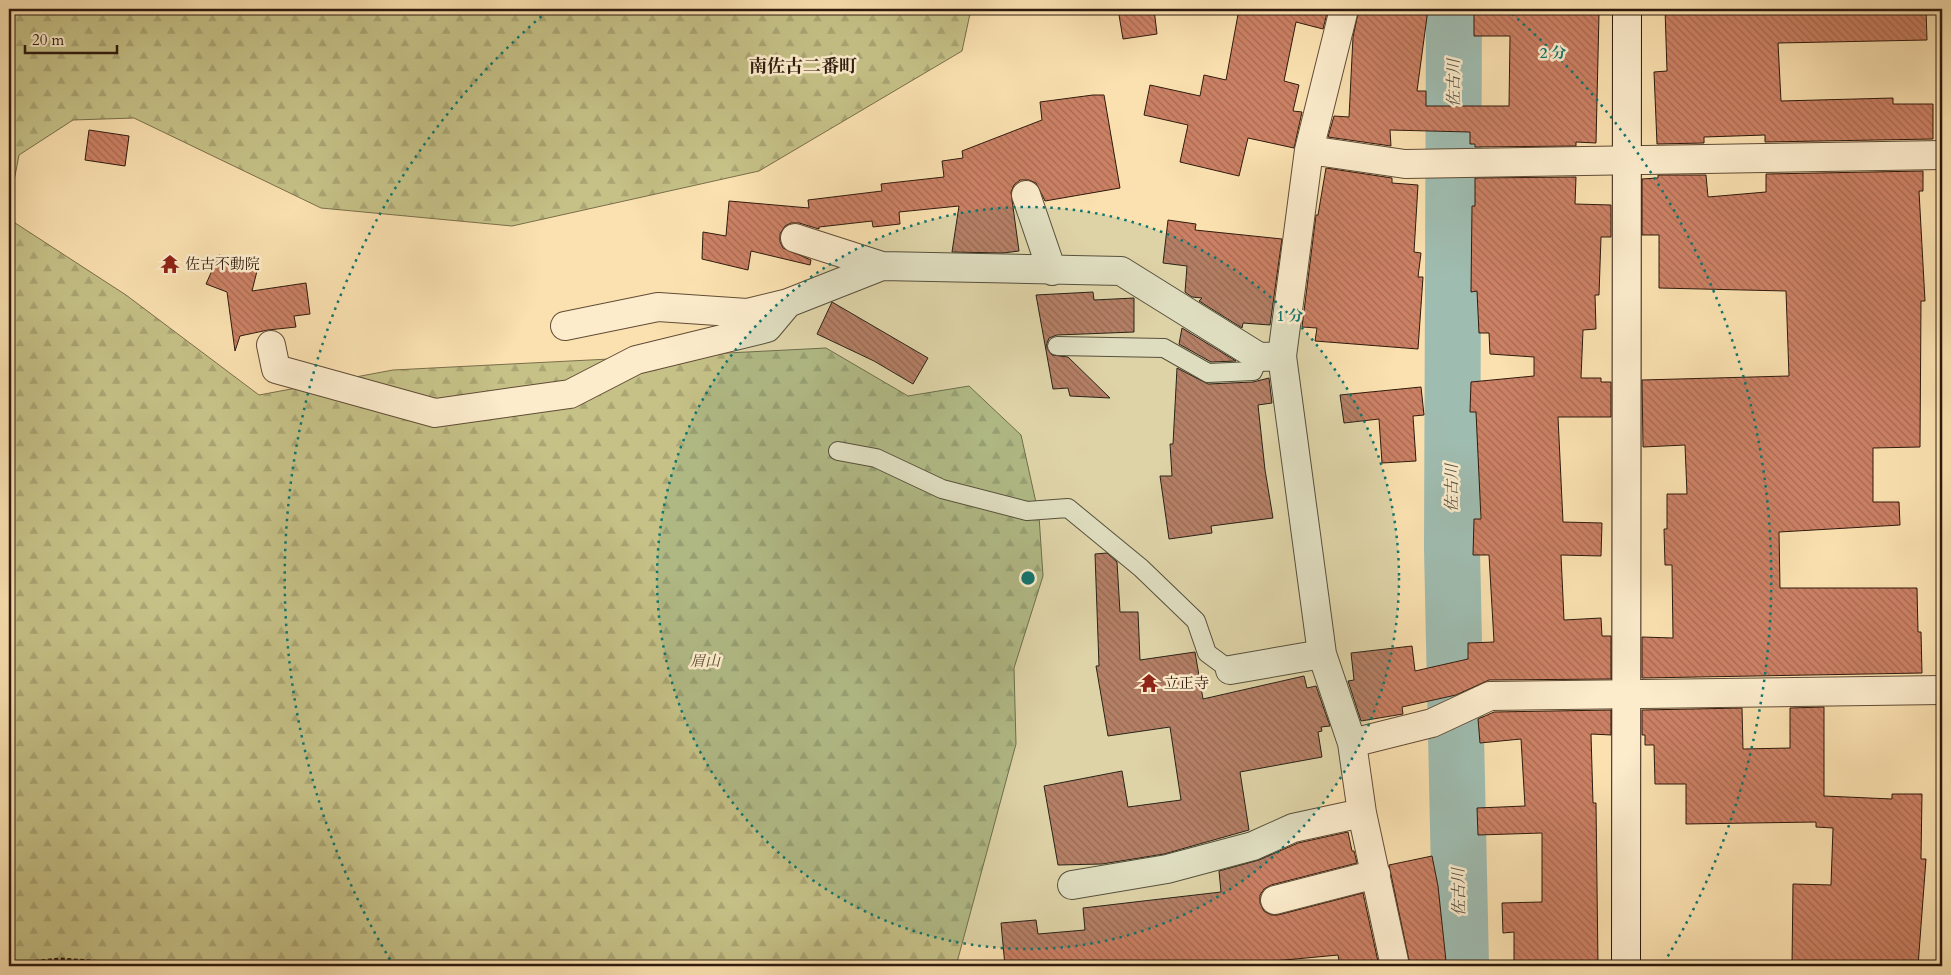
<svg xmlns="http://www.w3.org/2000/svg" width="1951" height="975" viewBox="0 0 1951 975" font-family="Cardo,'Noto Serif JP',serif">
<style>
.forest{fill:url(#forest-firs);stroke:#7a6e4a}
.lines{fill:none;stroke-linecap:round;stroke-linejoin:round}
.river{stroke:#9fbcb0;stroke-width:56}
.building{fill:url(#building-back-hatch);stroke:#2e1a0d}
.lane-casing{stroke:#614c36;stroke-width:20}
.street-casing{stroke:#614c36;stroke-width:30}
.secondary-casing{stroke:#2e1a0d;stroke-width:30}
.path{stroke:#2e1a0d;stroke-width:3;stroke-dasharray:4 2.5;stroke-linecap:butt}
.lane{stroke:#fceccc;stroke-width:18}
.street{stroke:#fceccc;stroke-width:28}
.secondary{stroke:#fceccc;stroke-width:28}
.ring{fill:none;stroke:#0f766e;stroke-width:2.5;stroke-dasharray:2.5 5}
.labels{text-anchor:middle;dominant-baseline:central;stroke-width:5;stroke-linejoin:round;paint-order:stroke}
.poi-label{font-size:15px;fill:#2e1a0d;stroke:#fceccc;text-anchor:start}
.park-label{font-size:15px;font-style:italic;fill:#5b4c32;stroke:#fceccc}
.water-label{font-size:16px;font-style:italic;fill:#565346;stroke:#fceccc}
.quarter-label{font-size:18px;font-weight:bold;fill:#2e1a0d;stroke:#fceccc}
.centre{fill:#0f766e;stroke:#fceccc;stroke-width:2.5}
.ring-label{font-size:15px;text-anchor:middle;font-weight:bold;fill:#0f766e;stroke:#fceccc;stroke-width:5;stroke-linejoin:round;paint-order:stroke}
</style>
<defs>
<pattern id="forest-firs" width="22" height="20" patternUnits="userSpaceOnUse" patternTransform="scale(1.25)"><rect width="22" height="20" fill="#c5c187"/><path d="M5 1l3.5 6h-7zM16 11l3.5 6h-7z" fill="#aaa573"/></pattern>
<pattern id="building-back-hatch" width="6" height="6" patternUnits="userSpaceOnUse" patternTransform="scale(1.25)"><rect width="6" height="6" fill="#cc8165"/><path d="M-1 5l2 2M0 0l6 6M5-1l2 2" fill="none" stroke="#a66952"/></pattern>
</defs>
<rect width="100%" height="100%" fill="#fbe1b0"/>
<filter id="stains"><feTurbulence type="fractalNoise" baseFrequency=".004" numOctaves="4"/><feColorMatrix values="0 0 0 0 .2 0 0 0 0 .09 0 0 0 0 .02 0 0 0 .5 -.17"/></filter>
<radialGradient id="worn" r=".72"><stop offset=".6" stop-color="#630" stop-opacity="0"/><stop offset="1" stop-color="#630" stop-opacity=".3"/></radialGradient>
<path class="forest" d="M 9,9 L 971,9 L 962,51 L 759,171 L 512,226 L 321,208 L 134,118 L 73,120 L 19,155 L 9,207 Z
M 9,219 L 126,295 L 259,395 L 393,370 L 826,348 L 908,396 L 969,386 L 1021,435 L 1039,516 L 1043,576 L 1014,668 L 1016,744 L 956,966 L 9,966 Z"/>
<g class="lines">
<path class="river" d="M 1454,9 L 1452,549 L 1461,966"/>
</g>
<path class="building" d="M 1118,9 L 1154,9 L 1157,34 L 1123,39 Z
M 1239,9 L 1328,9 L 1323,29 L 1296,22 L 1284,81 L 1299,85 L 1293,111 L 1302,112 L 1294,148 L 1248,138 L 1239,176 L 1180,162 L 1188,125 L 1144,115 L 1150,85 L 1200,96 L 1204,75 L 1226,80 Z
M 1359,9 L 1428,9 L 1417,91 L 1426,91 L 1426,106 L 1509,106 L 1510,36 L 1474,36 L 1474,12 L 1599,13 L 1596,143 L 1576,142 L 1576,146 L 1475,147 L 1475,144 L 1470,144 L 1470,132 L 1390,130 L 1391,146 L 1328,137 L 1334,116 L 1349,117 L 1353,37 Z
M 1665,9 L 1926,9 L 1927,40 L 1778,43 L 1781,101 L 1893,98 L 1893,104 L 1933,104 L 1933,139 L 1765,142 L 1765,135 L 1704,137 L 1704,143 L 1657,144 L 1654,72 L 1667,71 Z
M 1093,95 L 1104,95 L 1120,188 L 1045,201 L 1036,183 L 1029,180 L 1020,180 L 1014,185 L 1011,192 L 1019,251 L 1003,253 L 952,252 L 959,206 L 899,212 L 900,224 L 873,227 L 872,221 L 819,227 L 819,229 L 799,223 L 791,223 L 785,226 L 780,234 L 780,242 L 783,248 L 811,260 L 810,265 L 751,251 L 748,270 L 702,259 L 703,232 L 726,236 L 729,201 L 809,208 L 808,200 L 882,191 L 881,184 L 944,177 L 942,161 L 963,158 L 962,151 L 1042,120 L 1040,102 Z
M 89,130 L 129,136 L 125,166 L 85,160 Z
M 1326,168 L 1392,178 L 1392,183 L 1418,185 L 1414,252 L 1421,253 L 1418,277 L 1423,277 L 1418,349 L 1315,341 L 1317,328 L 1302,327 L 1316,215 L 1318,215 Z
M 1923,171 L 1923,191 L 1919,191 L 1925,301 L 1921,301 L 1920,447 L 1873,448 L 1873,502 L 1899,502 L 1900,525 L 1779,532 L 1780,588 L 1917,588 L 1918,632 L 1921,632 L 1922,673 L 1642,678 L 1642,637 L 1673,638 L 1672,565 L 1665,565 L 1664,529 L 1667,529 L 1667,494 L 1687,494 L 1685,445 L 1643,447 L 1642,380 L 1789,376 L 1786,291 L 1659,288 L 1659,235 L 1642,235 L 1642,179 L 1658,178 L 1658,175 L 1706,175 L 1708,197 L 1766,192 L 1766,174 Z
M 1576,177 L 1575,204 L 1611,205 L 1611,237 L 1601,237 L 1599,295 L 1595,295 L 1596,329 L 1583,330 L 1581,378 L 1601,378 L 1601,382 L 1611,382 L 1611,417 L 1558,417 L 1563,522 L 1602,523 L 1601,556 L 1561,555 L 1564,620 L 1601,618 L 1602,636 L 1611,636 L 1611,679 L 1489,680 L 1456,695 L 1402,707 L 1403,714 L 1361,721 L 1348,681 L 1354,680 L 1351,653 L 1412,646 L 1415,671 L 1468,659 L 1468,643 L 1494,642 L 1489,555 L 1473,555 L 1474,519 L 1481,519 L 1476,412 L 1470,412 L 1471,382 L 1534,376 L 1534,357 L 1490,354 L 1489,333 L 1479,333 L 1477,291 L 1471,292 L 1472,206 L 1475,206 L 1475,178 Z
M 1168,220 L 1196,224 L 1195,230 L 1282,239 L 1270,325 L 1243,323 L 1242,328 L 1199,301 L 1202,298 L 1192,297 L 1185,292 L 1187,266 L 1163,263 Z
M 219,255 L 257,271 L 252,291 L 306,283 L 310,314 L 294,316 L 296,327 L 268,330 L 240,336 L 235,351 L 227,292 L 206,284 Z
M 1093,292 L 1094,300 L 1134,298 L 1134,332 L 1057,335 L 1049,338 L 1046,346 L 1052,355 L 1068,357 L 1110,398 L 1070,396 L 1068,388 L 1053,389 L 1036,295 Z
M 832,302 L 928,358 L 913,384 L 874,361 L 817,334 Z
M 1182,328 L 1236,361 L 1211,362 L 1179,344 Z
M 1177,368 L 1208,384 L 1253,382 L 1269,378 L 1272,403 L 1258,405 L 1265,470 L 1273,518 L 1211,526 L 1212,533 L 1169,539 L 1160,476 L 1172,476 L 1170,444 L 1173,444 Z
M 1421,387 L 1424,415 L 1413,416 L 1416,461 L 1382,463 L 1379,419 L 1344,423 L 1340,395 Z
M 1107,553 L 1117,562 L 1120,612 L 1138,612 L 1140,660 L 1195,652 L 1203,699 L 1304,676 L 1307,688 L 1316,686 L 1330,726 L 1321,727 L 1322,731 L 1318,732 L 1322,757 L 1240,772 L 1249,830 L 1164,854 L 1102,864 L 1058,865 L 1044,786 L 1122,771 L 1128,807 L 1181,800 L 1170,727 L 1108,736 L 1096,666 L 1099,666 L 1095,554 Z
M 1824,707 L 1824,796 L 1892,799 L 1892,794 L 1922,794 L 1921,859 L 1926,859 L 1918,966 L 1792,966 L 1793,884 L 1831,885 L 1833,828 L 1816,827 L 1816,822 L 1686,824 L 1686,784 L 1655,784 L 1654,745 L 1645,745 L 1645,735 L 1642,735 L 1642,710 L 1742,708 L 1743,749 L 1790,748 L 1790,708 Z
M 1611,710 L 1611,735 L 1591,734 L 1593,803 L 1596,803 L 1598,966 L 1514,966 L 1514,932 L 1503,933 L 1502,903 L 1542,902 L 1542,833 L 1478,835 L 1477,808 L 1525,806 L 1521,739 L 1480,743 L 1478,719 L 1494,712 Z
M 1348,832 L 1352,851 L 1354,851 L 1357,863 L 1271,885 L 1264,889 L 1260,895 L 1260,903 L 1264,911 L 1271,915 L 1278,915 L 1363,893 L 1379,966 L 1340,966 L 1338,955 L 1221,966 L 1005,966 L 1001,923 L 1036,920 L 1038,934 L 1085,930 L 1083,908 L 1221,892 L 1219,871 L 1259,860 L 1298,843 Z
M 1432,856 L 1438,886 L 1446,961 L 1410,965 L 1389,865 Z"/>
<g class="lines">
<g class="lane-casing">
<path id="lane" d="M 1057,346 L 1164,348 L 1208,373 L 1253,371 L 1259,357
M 838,451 L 876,458 L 942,489 L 1027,511 L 1068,508 L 1141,568 L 1196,621 L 1207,653 L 1230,670"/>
</g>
<g class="street-casing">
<path id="street" d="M 1344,9 L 1309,150 L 1282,356 L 1322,654 L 1352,743 L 1362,813 L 1395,966
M 1309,150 L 1405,164 L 1942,155
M 1026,195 L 1052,271
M 795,238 L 882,266 L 1121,271 L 1259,357 L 1282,356
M 565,326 L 658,307 L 747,313 L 788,303
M 271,345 L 276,369 L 435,413 L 570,394 L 636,360 L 767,328 L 788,303 L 882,266
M 1230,670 L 1322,654
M 1352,743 L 1432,723 L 1490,696 L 1942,690
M 1072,885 L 1167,869 L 1253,846 L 1293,828 L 1362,813
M 1275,900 L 1376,874"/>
</g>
<g class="secondary-casing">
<path id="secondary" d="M 1626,966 L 1627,9"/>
</g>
<path class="path" d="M 9,964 L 60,959 L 169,966"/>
<use href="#lane" class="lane"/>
<use href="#street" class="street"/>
<use href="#secondary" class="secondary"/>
</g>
<circle cx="1028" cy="578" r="371" fill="#0f766e" fill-opacity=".12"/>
<g class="ring">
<circle cx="1028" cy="578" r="371"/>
<path d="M394 966A743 743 0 0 1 550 9M1506 9A743 743 0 0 1 1662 966"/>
</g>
<defs>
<g id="temple-bare" transform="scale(1.5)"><path d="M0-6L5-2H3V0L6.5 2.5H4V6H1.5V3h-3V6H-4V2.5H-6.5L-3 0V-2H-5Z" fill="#8f2418" stroke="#fceccc" stroke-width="2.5" paint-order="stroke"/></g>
</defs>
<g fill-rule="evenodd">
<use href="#temple-bare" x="170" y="264"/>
<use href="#temple-bare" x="1149" y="683"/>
</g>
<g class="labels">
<g class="poi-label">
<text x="185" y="264">佐古不動院</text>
<text x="1164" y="683">立正寺</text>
</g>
<g class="park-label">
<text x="705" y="661">眉山</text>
</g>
<g class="water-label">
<text transform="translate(1454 83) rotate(-90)">佐古川</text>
<text transform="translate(1452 488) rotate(-90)">佐古川</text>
<text transform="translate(1459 892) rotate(-91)">佐古川</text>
</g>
<g class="quarter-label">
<text x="803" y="66">南佐古二番町</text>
</g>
</g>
<circle cx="1028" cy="578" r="8" class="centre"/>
<g class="ring-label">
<text x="1553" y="58">2 分</text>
<text x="1290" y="321">1 分</text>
</g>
<rect width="1951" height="975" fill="none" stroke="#fbe1b0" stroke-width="30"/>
<rect x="10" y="10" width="1931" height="955" fill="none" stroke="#2e1a0d" stroke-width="2.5"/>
<rect x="15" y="15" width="1921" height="945" fill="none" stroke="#2e1a0d"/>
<path d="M25 45v8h92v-8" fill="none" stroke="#2e1a0d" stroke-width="2.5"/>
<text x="32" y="45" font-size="15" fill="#2e1a0d" stroke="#fceccc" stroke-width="4" paint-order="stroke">20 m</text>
<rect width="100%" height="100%" filter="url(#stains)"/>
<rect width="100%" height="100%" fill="url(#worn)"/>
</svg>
